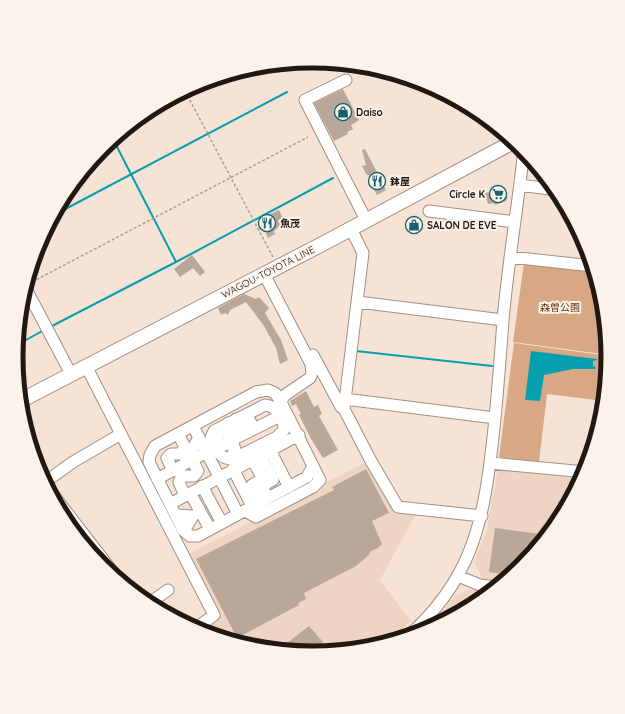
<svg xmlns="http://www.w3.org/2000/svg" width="625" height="714" viewBox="0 0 625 714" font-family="Quicksand,'Noto Sans JP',sans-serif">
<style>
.built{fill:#eed4c2}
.green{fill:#d8a884}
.water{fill:#069faf}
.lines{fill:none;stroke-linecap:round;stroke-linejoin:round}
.stream{stroke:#069faf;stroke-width:2}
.building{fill:#b9a79a}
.minor-casing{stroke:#a19083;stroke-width:13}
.major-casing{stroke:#a19083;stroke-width:16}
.path{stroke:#ac9d92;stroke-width:1.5;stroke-dasharray:3 2;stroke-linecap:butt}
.minor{stroke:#fff;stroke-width:11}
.major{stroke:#fff;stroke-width:14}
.labels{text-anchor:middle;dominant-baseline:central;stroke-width:4;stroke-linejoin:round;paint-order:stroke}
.poi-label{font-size:10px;font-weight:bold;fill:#1f1813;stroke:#fdf2e9;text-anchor:start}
.street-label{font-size:10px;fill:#1f1813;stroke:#fdf2e9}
.park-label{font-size:10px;fill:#613409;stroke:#fdf2e9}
.rim{fill:none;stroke:#1f1813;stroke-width:5}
</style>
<rect width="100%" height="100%" fill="#f6e3d5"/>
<path class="built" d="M 368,461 L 396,514 L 417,512 L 380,580 L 411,621 L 385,643 L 370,648 L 312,653 L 254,648 L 199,631 L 216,616 L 185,556 Z
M 498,468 L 584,475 L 559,522 L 522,567 L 504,581 L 483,579 L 474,563 L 487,530 Z
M 471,589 L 492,591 L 477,604 L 426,631 L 455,596 Z"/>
<path class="green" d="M 524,263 L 595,270 L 603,299 L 609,355 L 513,342 Z
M 514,343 L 609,356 L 604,401 L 547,394 L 539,462 L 499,457 Z"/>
<path class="water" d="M 531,351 L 597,359 L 597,360 L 593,361 L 593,366 L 596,367 L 595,369 L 573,369 L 544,375 L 540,401 L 525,400 Z"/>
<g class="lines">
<path class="stream" d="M 54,215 L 287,92
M 176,262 L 333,178
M 50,327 L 176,262 L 113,139
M 17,345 L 44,330
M 356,351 L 492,366"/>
</g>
<path class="building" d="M 343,89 L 359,120 L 351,125 L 353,129 L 347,132 L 348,134 L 334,141 L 314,103 Z
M 365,149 L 386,190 L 377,195 L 370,182 L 372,177 L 366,174 L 362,166 L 366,165 L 362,150 Z
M 503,189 L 504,196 L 508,197 L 506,201 L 495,205 L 494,203 L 488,204 L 485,193 Z
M 279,210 L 285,222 L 274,231 L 275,234 L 268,238 L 260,219 Z
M 192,255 L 205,272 L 200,276 L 193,268 L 180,277 L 174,269 Z
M 244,294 L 256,299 L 259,297 L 269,308 L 265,313 L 281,340 L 288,360 L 280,364 L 276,348 L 264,326 L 246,302 L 230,310 L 228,315 L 225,313 L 221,315 L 218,308 Z
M 306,391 L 314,407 L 318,405 L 322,414 L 319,416 L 338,450 L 323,458 L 311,439 L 299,415 L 301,414 L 296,404 L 292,406 L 290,401 Z
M 366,469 L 389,513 L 372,521 L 382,544 L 378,548 L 369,552 L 370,554 L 356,566 L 304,593 L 306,599 L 298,603 L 299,605 L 237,638 L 196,559 L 334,490 L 332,487 Z
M 495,528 L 548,535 L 522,567 L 512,575 L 489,572 Z
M 309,626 L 323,642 L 309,653 L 278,650 Z"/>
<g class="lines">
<g class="minor-casing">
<path id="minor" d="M 346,80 L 305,100 L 366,220
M 520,185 L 557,190
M 429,211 L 515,222
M 351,229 L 363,253 L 344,409 L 371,461 L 398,507 L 482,516
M 510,257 L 593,266
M 264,274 L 311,364 L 312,373 L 310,378 L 285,395 L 278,405
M 25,287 L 71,374
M 358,302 L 503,320
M 313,355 L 341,407 L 344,409
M 86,366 L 214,615 L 195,629
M 268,390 L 275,393 L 280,400 L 313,466 L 307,477 L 198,536 L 190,536 L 183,530 L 149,462 L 150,455 L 155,446 L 256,392 Z
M 345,399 L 495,418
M 265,405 C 277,406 284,419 284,430 L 277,437 L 233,459 C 219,459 216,449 211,438 L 214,431 Z
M 236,419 L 240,426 L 250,421 L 254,429
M 228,423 L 236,438 L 280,416
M 193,426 L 238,514
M 228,443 L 230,440 L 228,433 L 223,431 L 217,437 C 217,442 219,444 225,445 L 228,443 L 234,446 L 235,450 L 233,453 L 236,457
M 270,450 L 289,487
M 260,455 L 273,480 L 262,486 L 268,498
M 252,459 L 263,479 L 252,485 L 261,502
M 185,463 L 199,437
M 490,463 L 586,472
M 233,469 L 252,506
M 173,471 L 167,458 L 171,454 L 180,454 L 185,447 L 178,434
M 157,479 L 207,452
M 45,482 L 73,462 L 121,434
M 202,486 L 222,523
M 190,493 L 210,529
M 185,496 L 179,482 L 182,476 L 194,476 L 198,471 L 192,460
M 170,504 L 299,435
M 245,511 L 256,517 L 313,487 L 320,480 L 313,466
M 176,515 L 193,516 L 184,531
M 458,576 L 480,585 L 497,587
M 148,604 L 168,590
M 407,637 C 470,582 483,525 492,446 C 497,404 500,362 503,320 C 508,263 518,206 524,149"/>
</g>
<g class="major-casing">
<path id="major" d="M 20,401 L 328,241 L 515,141
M 53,497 L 114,576"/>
</g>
<path class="path" d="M 185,91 L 273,257
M 32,282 L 308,137"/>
<use href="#minor" class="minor"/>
<use href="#major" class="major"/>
</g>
<defs>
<g id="shop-ring" transform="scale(0.9)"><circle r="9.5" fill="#fdf2e9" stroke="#16636d" stroke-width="1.5"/><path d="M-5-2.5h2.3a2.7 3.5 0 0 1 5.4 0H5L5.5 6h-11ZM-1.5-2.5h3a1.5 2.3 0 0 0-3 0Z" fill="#16636d"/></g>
<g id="restaurant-ring" transform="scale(0.9)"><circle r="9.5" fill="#fdf2e9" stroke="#16636d" stroke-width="1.5"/><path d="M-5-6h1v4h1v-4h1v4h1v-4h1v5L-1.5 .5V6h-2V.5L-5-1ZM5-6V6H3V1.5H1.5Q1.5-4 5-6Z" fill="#16636d"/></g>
<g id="supermarket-ring" transform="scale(0.9)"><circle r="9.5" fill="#fdf2e9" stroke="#16636d" stroke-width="1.5"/><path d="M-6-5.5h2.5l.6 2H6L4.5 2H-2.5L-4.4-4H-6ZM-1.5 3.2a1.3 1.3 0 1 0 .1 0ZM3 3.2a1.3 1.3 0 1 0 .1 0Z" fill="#16636d"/></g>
</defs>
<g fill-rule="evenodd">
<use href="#shop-ring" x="343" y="112"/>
<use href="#restaurant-ring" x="377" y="181"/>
<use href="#supermarket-ring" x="498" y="194"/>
<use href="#restaurant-ring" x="267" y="223"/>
<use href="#shop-ring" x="414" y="225"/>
</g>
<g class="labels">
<g class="poi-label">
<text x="356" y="112">Daiso</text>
<text x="390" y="181">鉢屋</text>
<text x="485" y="194" text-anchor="end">Circle K</text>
<text x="280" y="223">魚茂</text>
<text x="427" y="225">SALON DE EVE</text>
</g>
<g class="street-label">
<text transform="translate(268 272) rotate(-27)">WAGOU-TOYOTA LINE</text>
</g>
<g class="park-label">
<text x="560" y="307">森曽公園</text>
</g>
</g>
<path d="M0 0H625V714H0ZM23 357a289 289 0 1 1 578 0a289 289 0 1 1-578 0Z" fill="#fdf2e9" fill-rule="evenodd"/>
<path class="rim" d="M23 357a289 289 0 1 1 578 0a289 289 0 1 1-578 0Z"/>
</svg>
